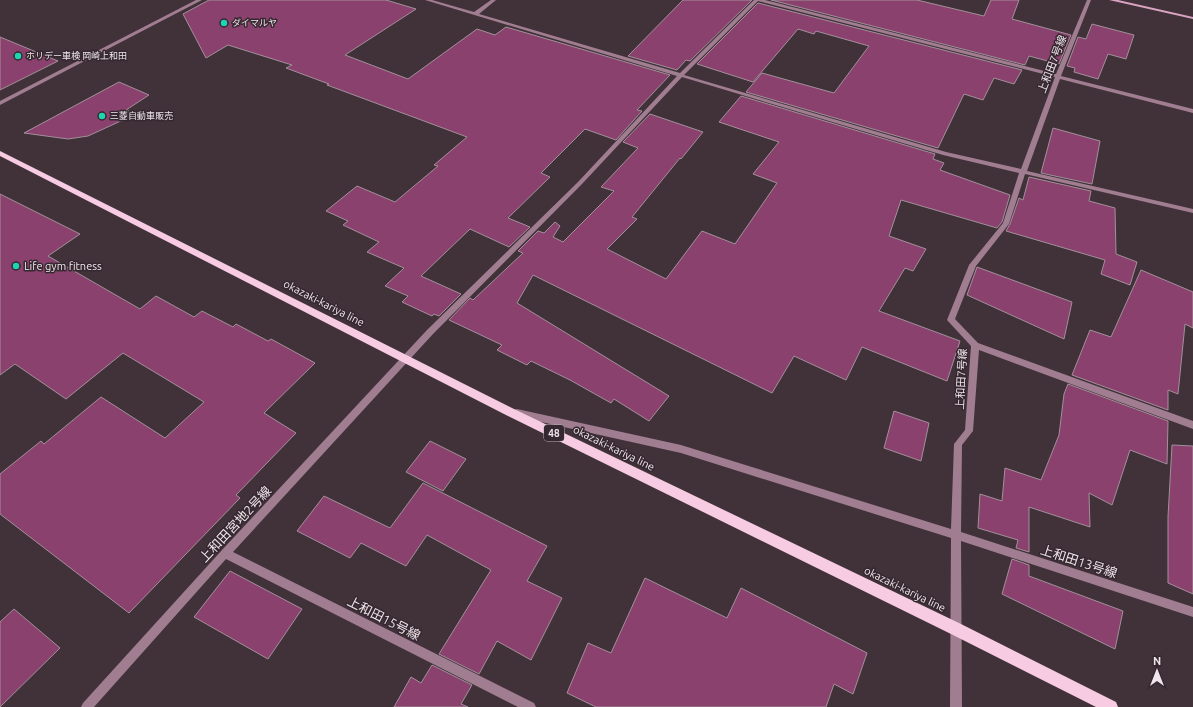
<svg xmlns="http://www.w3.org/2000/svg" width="1193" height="707" viewBox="0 0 1193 707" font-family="Ubuntu,'Noto Sans JP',sans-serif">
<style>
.building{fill:#8a416e;stroke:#a2909a}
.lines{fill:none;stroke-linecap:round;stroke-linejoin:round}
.street{fill:#a07d90;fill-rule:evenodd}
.secondary{fill:#dba4c3;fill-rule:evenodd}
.primary{fill:#f7cce3;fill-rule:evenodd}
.poi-dot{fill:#1dd5b1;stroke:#362830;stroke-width:1.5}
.labels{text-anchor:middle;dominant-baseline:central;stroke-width:3;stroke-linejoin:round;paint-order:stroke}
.far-poi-label{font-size:9px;fill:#efe5ea;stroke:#362830;text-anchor:start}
.shield{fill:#362830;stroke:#b8acb2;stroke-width:1}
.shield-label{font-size:10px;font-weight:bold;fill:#efe5ea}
.street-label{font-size:11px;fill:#efe5ea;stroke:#362830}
.poi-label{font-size:11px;fill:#efe5ea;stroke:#362830;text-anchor:start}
.near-street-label{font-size:13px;fill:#efe5ea;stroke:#362830}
</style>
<rect width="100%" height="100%" fill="#41323a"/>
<path class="building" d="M 209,0 L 386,0 L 416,9 L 345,55 L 408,79 L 477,29 L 495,35 L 506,27 L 670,75 L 637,110 L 642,111 L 616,140 L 585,129 L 541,173 L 550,177 L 508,218 L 530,227 L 509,247 L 470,229 L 421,276 L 461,294 L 439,316 L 434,314 L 432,316 L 402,302 L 408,296 L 385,286 L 404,268 L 367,252 L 379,242 L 343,225 L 348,221 L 326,211 L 357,186 L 395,202 L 438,166 L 434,165 L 467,137 L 327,85 L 329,84 L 286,68 L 292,65 L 228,45 L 206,58 L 183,14 Z
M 683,0 L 752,0 L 690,61 L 686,60 L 677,70 L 628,56 Z
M 771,0 L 917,0 L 984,16 L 991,0 L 1019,0 L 1012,19 L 1071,35 L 1059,64 L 1029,56 L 1025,65 Z
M 758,3 L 1022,70 L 1014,84 L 994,78 L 983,100 L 964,94 L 938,148 L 746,92 L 762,73 L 834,93 L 869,46 L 816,31 L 814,34 L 798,29 L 753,82 L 697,64 Z
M 1092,24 L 1134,35 L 1126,59 L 1108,54 L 1098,79 L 1074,72 L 1075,68 L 1067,66 L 1078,37 L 1086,39 Z
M 0,37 L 58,61 L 0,90 Z
M 119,82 L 149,95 L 126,110 L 136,114 L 88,136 L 68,139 L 24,133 Z
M 741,96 L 935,154 L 933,159 L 944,163 L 940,170 L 1010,195 L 1002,222 L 997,228 L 901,200 L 889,236 L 926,249 L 913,271 L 905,268 L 879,311 L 960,341 L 947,381 L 862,347 L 846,380 L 794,356 L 772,393 L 533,275 L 517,303 L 669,396 L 649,421 L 614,399 L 611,403 L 570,380 L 531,361 L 527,365 L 497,350 L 502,345 L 449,320 L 470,298 L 473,300 L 523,253 L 518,251 L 538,231 L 544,233 L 555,222 L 560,226 L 553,237 L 563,242 L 614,191 L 601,187 L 638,148 L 623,142 L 650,114 L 703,132 L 681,159 L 680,158 L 632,217 L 637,219 L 607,249 L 666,279 L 702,231 L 735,244 L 777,183 L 753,174 L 779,142 L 719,122 Z
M 1053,128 L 1100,141 L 1092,184 L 1041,173 Z
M 1029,177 L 1091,191 L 1089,201 L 1115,208 L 1116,254 L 1137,262 L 1130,285 L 1101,274 L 1105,260 L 1006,231 L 1010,224 L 1019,198 L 1023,200 Z
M 0,194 L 80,234 L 48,256 L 140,309 L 156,296 L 194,317 L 202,311 L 233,327 L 236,324 L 268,341 L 271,339 L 315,363 L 264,413 L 296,433 L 236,495 L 240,498 L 129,613 L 0,514 L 0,474 L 41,441 L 44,444 L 101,397 L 165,438 L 204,402 L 123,353 L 66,399 L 15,364 L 0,375 Z
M 977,267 L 1072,302 L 1064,339 L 967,295 Z
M 1141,270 L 1193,292 L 1193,328 L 1185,324 L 1178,394 L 1168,390 L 1168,410 L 1072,375 L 1090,330 L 1111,337 Z
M 1068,384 L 1168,421 L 1167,464 L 1130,450 L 1112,505 L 1089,493 L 1090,527 L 1029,507 L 1029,552 L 1016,548 L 1018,540 L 978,528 L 980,494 L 1002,501 L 1005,468 L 1041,480 L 1059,435 L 1064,394 Z
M 894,411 L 929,423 L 921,461 L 884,448 Z
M 430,441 L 466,459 L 443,491 L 406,472 Z
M 1172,445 L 1193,446 L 1193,594 L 1168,583 L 1168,517 Z
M 423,483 L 547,546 L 527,581 L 562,598 L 531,660 L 497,641 L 479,674 L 439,654 L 491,570 L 427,535 L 406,566 L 361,543 L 350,558 L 297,531 L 324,496 L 390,528 Z
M 1012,559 L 1029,565 L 1029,576 L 1123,611 L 1115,649 L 1002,594 Z
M 230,571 L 302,609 L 268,659 L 194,617 Z
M 645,578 L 727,618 L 741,588 L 867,653 L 853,694 L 834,684 L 826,707 L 596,707 L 567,693 L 588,643 L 611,653 Z
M 14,609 L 60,648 L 0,707 L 0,622 Z
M 432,665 L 472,685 L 461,704 L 468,707 L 394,707 L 411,677 L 421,683 Z"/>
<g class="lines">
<path class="street" d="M 196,0 L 202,0 L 0,105 L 0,101 Z
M 425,0 L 432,0 L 474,12 L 491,0 L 496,0 L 479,14 L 680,73 L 754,0 L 765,0 L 1056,74 L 1087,0 L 1091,0 L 1061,76 L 1193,109 L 1193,113 L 1060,79 L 1027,171 L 1193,209 L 1193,213 L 1025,174 L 1009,224 L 976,266 L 955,319 L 978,343 L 1193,421 L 1193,429 L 979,350 L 973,431 L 962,445 L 961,532 L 1193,607 L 1193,617 L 961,541 L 962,707 L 950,707 L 951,538 L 681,453 L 514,416 L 513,413 L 514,410 L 517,409 L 681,445 L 951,529 L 954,444 L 965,430 L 971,346 L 947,320 L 969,265 L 1003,223 L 1019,173 L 943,155 L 682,77 L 582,184 L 433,334 L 233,552 L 534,703 L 536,707 L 518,707 L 226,559 L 94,707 L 81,707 L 83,703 L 222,550 L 427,330 L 578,182 L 677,76 ZM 758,1 L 1055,77 L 1021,169 L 946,152 L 684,75 Z"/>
<path class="secondary" d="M 1109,0 L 1118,0 L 1193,17 L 1193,19 Z"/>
<path class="primary" d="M 0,151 L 512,408 L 961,624 L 1116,702 L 1118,707 L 1096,707 L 951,634 L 504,414 L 0,156 Z"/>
</g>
<g class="poi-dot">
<circle cx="224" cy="23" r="4"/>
<circle cx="18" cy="56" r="4"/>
<circle cx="102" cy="116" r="4"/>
<circle cx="16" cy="266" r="4"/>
</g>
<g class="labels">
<g class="far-poi-label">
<text x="232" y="23">ダイマルヤ</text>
<text x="26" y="56">ホリデー車検 岡崎上和田</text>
<text x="110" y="116">三菱自動車販売</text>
</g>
<rect class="shield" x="544" y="425" width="20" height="16" rx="3"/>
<g class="shield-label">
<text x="554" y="433">48</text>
</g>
<g class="street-label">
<text transform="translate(1052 64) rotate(-69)">上和田7号線</text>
<text transform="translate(324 303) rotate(27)">okazaki-kariya line</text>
<text transform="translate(961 379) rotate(-87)">上和田7号線</text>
<text transform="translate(614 448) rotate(26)">okazaki-kariya line</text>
<text transform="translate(905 589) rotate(26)">okazaki-kariya line</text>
</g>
<g class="poi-label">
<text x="24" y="266">Life gym fitness</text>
</g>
<g class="near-street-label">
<text transform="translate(235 524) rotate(-47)">上和田宮地2号線</text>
<text transform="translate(1079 561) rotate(18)">上和田13号線</text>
<text transform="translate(384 618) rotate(27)">上和田15号線</text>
</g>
</g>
<g transform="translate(1157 671)" stroke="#362830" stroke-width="3" paint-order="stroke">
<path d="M0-3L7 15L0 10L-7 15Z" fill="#efe5ea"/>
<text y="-6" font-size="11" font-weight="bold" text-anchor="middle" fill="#efe5ea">N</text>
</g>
</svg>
